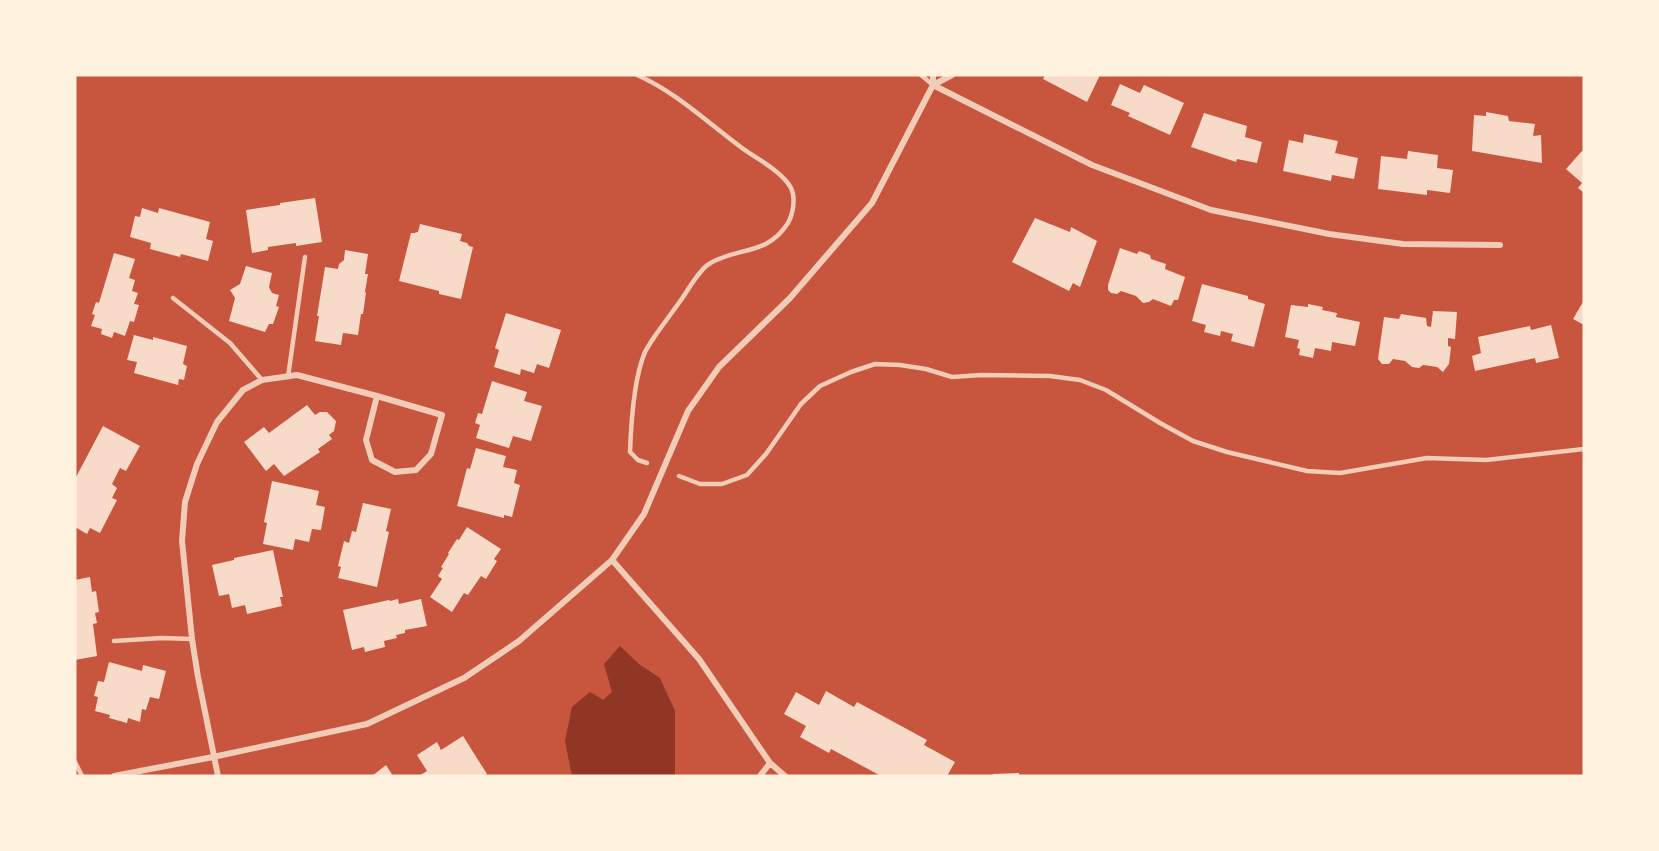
<svg xmlns="http://www.w3.org/2000/svg" width="1659" height="851" viewBox="0 0 1659 851" font-family="Helvetica,sans-serif">
<style>
.water{fill:#8f3625}
.building{fill:#f7dbc8}
.lines{fill:none;stroke-linecap:round;stroke-linejoin:round}
.service{stroke:#f1ccb7;stroke-width:4.5}
.minor{stroke:#f1ccb7;stroke-width:6}
</style>
<rect width="100%" height="100%" fill="#c8553d"/>
<path class="water" d="M 620,646 L 639,664 L 660,678 L 675,711 L 675,776 L 572,776 L 565,741 L 572,707 L 590,692 L 603,700 L 612,692 L 604,664 Z"/>
<path class="building" d="M 1045,75 L 1100,75 L 1087,102 L 1043,79 Z
M 1120,84 L 1140,93 L 1144,85 L 1184,103 L 1170,135 L 1128,116 L 1130,113 L 1111,105 Z
M 1486,112 L 1508,116 L 1509,121 L 1535,124 L 1533,136 L 1541,135 L 1542,163 L 1472,151 L 1474,115 L 1486,116 Z
M 1204,113 L 1247,126 L 1245,137 L 1262,142 L 1257,163 L 1237,159 L 1236,162 L 1191,147 Z
M 1304,134 L 1338,141 L 1335,153 L 1358,158 L 1354,179 L 1332,175 L 1331,181 L 1283,171 L 1289,140 L 1303,143 Z
M 1408,151 L 1438,155 L 1437,168 L 1453,170 L 1450,193 L 1427,190 L 1427,195 L 1378,189 L 1381,156 L 1407,159 Z
M 1582,151 L 1584,152 L 1584,193 L 1578,188 L 1582,183 L 1566,169 Z
M 315,198 L 322,242 L 296,246 L 296,243 L 268,247 L 268,250 L 252,253 L 246,210 L 280,205 L 280,203 Z
M 142,208 L 158,213 L 159,208 L 210,222 L 206,239 L 213,241 L 208,261 L 181,254 L 180,257 L 150,249 L 151,243 L 130,237 L 135,216 L 140,217 Z
M 1035,218 L 1070,232 L 1071,227 L 1097,241 L 1080,287 L 1073,283 L 1069,291 L 1012,262 Z
M 420,224 L 462,234 L 460,241 L 467,243 L 469,246 L 473,247 L 461,299 L 439,294 L 439,291 L 399,281 L 411,233 L 414,233 L 418,232 Z
M 1120,248 L 1137,254 L 1139,251 L 1150,255 L 1151,259 L 1166,264 L 1165,269 L 1185,277 L 1178,300 L 1174,300 L 1171,306 L 1153,299 L 1149,302 L 1143,303 L 1136,296 L 1121,291 L 1117,294 L 1111,293 L 1108,290 L 1108,285 Z
M 345,250 L 368,254 L 365,274 L 368,274 L 365,292 L 366,293 L 363,314 L 361,314 L 358,335 L 343,333 L 341,345 L 315,341 L 319,316 L 317,316 L 325,267 L 338,269 L 339,264 L 344,260 Z
M 114,253 L 135,259 L 129,278 L 135,280 L 132,291 L 138,293 L 134,304 L 139,305 L 134,322 L 130,321 L 125,336 L 114,332 L 112,338 L 101,334 L 102,329 L 91,326 L 95,315 L 92,314 L 96,302 L 99,303 Z
M 246,266 L 272,273 L 269,287 L 272,293 L 279,295 L 276,306 L 279,307 L 273,324 L 269,324 L 265,332 L 229,321 L 235,298 L 230,290 L 240,284 Z
M 1202,284 L 1248,296 L 1248,299 L 1265,304 L 1254,347 L 1231,341 L 1233,334 L 1221,331 L 1220,336 L 1204,332 L 1206,325 L 1192,321 Z
M 1583,302 L 1584,303 L 1584,325 L 1573,319 Z
M 1308,304 L 1323,307 L 1322,310 L 1337,313 L 1336,317 L 1360,322 L 1355,346 L 1332,342 L 1331,351 L 1315,348 L 1313,358 L 1299,355 L 1300,349 L 1297,348 L 1299,340 L 1285,337 L 1291,305 L 1308,307 Z
M 1433,311 L 1457,312 L 1455,339 L 1448,338 L 1448,346 L 1451,347 L 1449,364 L 1443,372 L 1437,367 L 1423,365 L 1419,368 L 1412,367 L 1405,361 L 1393,359 L 1389,364 L 1382,364 L 1378,359 L 1384,317 L 1399,319 L 1401,314 L 1426,318 L 1427,326 L 1431,327 Z
M 506,313 L 561,330 L 549,368 L 537,364 L 534,373 L 521,369 L 520,375 L 494,367 L 499,350 L 495,348 Z
M 1551,325 L 1559,358 L 1536,363 L 1535,358 L 1475,371 L 1472,356 L 1481,353 L 1478,337 L 1530,326 L 1531,330 Z
M 134,335 L 153,340 L 153,337 L 187,346 L 183,364 L 187,366 L 184,380 L 179,379 L 178,385 L 134,373 L 137,362 L 127,360 Z
M 492,381 L 527,392 L 524,401 L 542,406 L 531,441 L 513,436 L 509,448 L 476,438 L 480,425 L 475,423 L 478,413 L 482,414 Z
M 307,405 L 315,415 L 320,412 L 327,412 L 336,421 L 334,431 L 329,435 L 332,439 L 318,449 L 320,452 L 284,476 L 274,464 L 266,471 L 244,442 L 264,427 L 269,433 Z
M 103,426 L 140,446 L 126,471 L 120,468 L 112,484 L 117,488 L 112,498 L 117,500 L 100,533 L 90,528 L 87,534 L 75,527 L 75,479 Z
M 476,448 L 506,456 L 503,467 L 517,470 L 514,483 L 520,485 L 512,517 L 504,515 L 504,518 L 457,506 L 467,468 L 470,469 Z
M 272,481 L 319,491 L 316,505 L 325,507 L 321,530 L 312,529 L 309,542 L 295,539 L 293,550 L 263,544 L 267,523 L 264,522 Z
M 363,503 L 391,509 L 386,531 L 389,532 L 377,587 L 338,578 L 341,567 L 338,566 L 344,541 L 349,543 L 352,531 L 356,532 Z
M 467,527 L 501,549 L 494,559 L 497,561 L 486,579 L 481,576 L 468,595 L 464,593 L 452,612 L 430,597 L 442,579 L 438,576 L 443,568 L 441,567 L 449,554 L 448,553 L 457,539 L 459,540 Z
M 273,550 L 283,597 L 280,597 L 282,606 L 247,614 L 245,605 L 232,608 L 229,594 L 219,596 L 212,565 L 234,560 L 234,558 Z
M 90,577 L 92,592 L 96,591 L 99,612 L 95,613 L 97,623 L 93,624 L 97,656 L 75,660 L 75,580 Z
M 398,599 L 399,604 L 421,599 L 427,626 L 405,630 L 405,633 L 396,635 L 397,638 L 384,641 L 385,647 L 365,652 L 364,647 L 352,650 L 343,610 L 389,600 L 390,601 Z
M 109,662 L 142,671 L 143,665 L 166,671 L 159,699 L 150,697 L 146,710 L 142,709 L 140,722 L 128,718 L 127,723 L 109,718 L 110,715 L 95,711 L 98,697 L 94,696 L 98,681 L 104,682 Z
M 826,691 L 854,707 L 857,702 L 927,740 L 924,745 L 955,762 L 947,776 L 881,776 L 831,749 L 829,753 L 800,737 L 806,726 L 784,714 L 796,692 L 819,705 Z
M 463,736 L 487,774 L 483,776 L 419,776 L 427,771 L 417,755 L 437,742 L 441,750 Z
M 386,765 L 393,776 L 372,776 Z
M 1019,773 L 1019,776 L 993,776 L 993,774 Z"/>
<g class="lines">
<path class="service" d="M 637,75 C 676,92 708,123 742,148 C 757,159 783,172 791,188 C 796,198 793,214 788,223 C 766,257 738,246 709,264 C 699,270 688,290 681,300 C 673,311 665,322 657,333 C 653,339 648,346 645,352 C 634,378 631,424 630,452 L 638,460 L 647,463
M 921,75 L 933,85
M 173,298 L 230,343 L 262,380
M 288,377 L 305,257
M 679,476 L 700,484 L 722,484 L 747,475 L 766,454 L 801,404 L 820,386 L 851,372 L 875,364 L 900,365 L 926,369 L 952,377 L 981,375 L 1050,376 L 1080,380 L 1106,390 L 1160,423 L 1193,441 L 1227,452 L 1307,471 L 1340,473 L 1427,458 L 1486,460 L 1584,449
M 114,641 L 162,638 L 192,639
M 75,762 L 82,776"/>
<path class="minor" d="M 933,85 L 1092,165 L 1211,210 L 1329,234 L 1403,244 L 1500,245
M 933,85 L 952,75
M 612,560 L 699,659 L 770,763 L 785,776
M 114,776 L 213,757 L 367,724 L 464,678 L 519,641 L 612,560 L 644,514 L 688,411 L 719,367 L 790,298 L 872,203 L 933,85 L 933,75
M 218,776 L 198,677 L 192,639 L 182,541 L 185,502 L 197,464 L 217,422 L 243,390 L 262,380 L 297,375 L 377,396 L 366,440 L 372,460 L 395,472 L 416,470 L 431,454 L 442,415 L 377,396
M 760,776 L 770,763"/>
</g>
<rect width="1659" height="851" fill="none" stroke="#fff3e0" stroke-width="153"/>
</svg>
